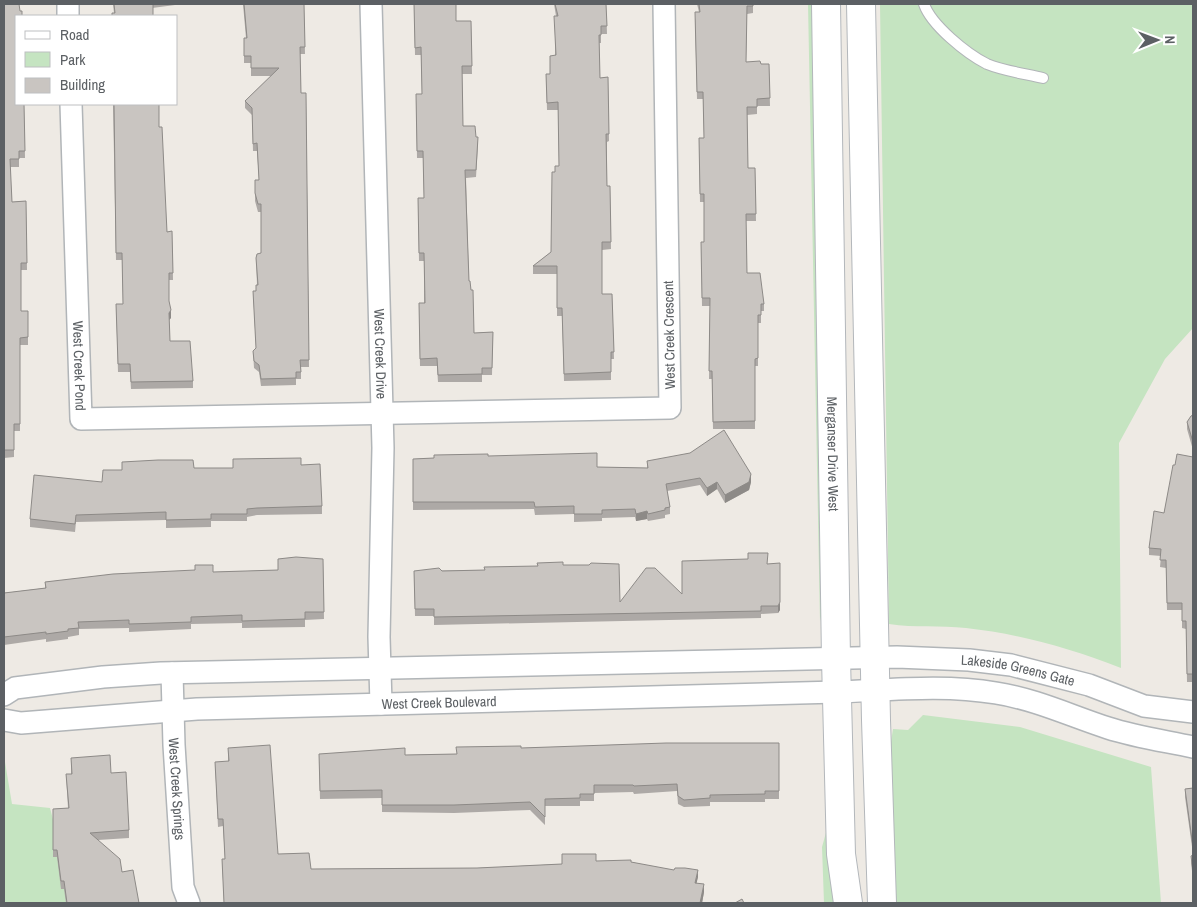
<svg xmlns="http://www.w3.org/2000/svg" width="1197" height="907" viewBox="0 0 1197 907" font-family="'Archivo Narrow',sans-serif">
<style>
.green{fill:#c5e4c1}
.lines{fill:none;stroke-linecap:round;stroke-linejoin:round}
.lane-casing{stroke:#b1b5b8;stroke-width:12}
.street-casing{stroke:#b1b5b8;stroke-width:24}
.secondary-casing{stroke:#b3b7bb;stroke-width:30}
.lane{stroke:#fff;stroke-width:10}
.street{stroke:#fff;stroke-width:21}
.secondary{stroke:#fff;stroke-width:28}
.wall{fill:#ada9a6}
.shaded-wall{fill:#8d8a87}
.building{fill:#c9c5c1;stroke:#8d8a87}
.labels{text-anchor:middle;dominant-baseline:central;stroke-width:4;stroke-linejoin:round;paint-order:stroke}
.street-label{font-size:14px;fill:#5c6064;stroke:#fff}
</style>
<rect width="100%" height="100%" fill="#eeeae4"/>
<path class="green" d="M 808,4 L 813,4 L 822,612 L 820,621 Z
M 880,4 L 1193,4 L 1193,328 L 1165,359 L 1119,443 L 1121,668 C 1070,648 1020,634 966,628 C 940,625 915,628 889,624 Z
M 923,715 L 1020,727 L 1151,767 L 1161,903 L 894,903 L 890,748 L 893,729 L 908,730 Z
M 4,756 L 12,804 L 50,808 L 75,903 L 4,903 Z
M 827,829 L 835,903 L 824,903 L 822,847 Z"/>
<g class="lines">
<g class="lane-casing">
<path id="lane" d="M 924,4 C 931,25 967,54 987,64 C 1004,71 1026,74 1043,78"/>
</g>
<g class="street-casing">
<g id="street">
<path d="M 68,4 L 68,16"/>
<path id="s1" d="M 371,4 L 383,448 L 379,637 L 381,704"/>
<path id="s2" d="M 71,104 L 81,419 L 670,408 L 664,4"/>
<path id="s3" d="M 172,673 L 174,745 L 183,887 L 189,903"/>
<path id="s4" d="M 4,695 L 15,688 L 103,677 L 161,673 L 897,657 L 969,660 L 1011,665 L 1089,685 L 1144,706 L 1193,712"/>
<path id="s5" d="M 4,720 L 21,723 L 197,709 L 837,692 C 890,690 944,684 996,693 C 1035,699 1071,716 1108,728 C 1136,737 1165,741 1193,747"/>
</g>
</g>
<g class="secondary-casing">
<g id="secondary">
<path id="s6" d="M 826,4 L 836,659 L 841,854 L 848,903"/>
<path d="M 861,4 L 876,720 L 882,903"/>
</g>
</g>
<use href="#lane" class="lane"/>
<use href="#street" class="street"/>
<use href="#secondary" class="secondary"/>
</g>
<path class="wall" d="M 4,4 L 16,16 L 16,104 L 24,104 L 25,158 L 19,158 L 19,167 L 10,167 L 12,202 L 26,201 L 27,270 L 21,270 L 21,311 L 28,311 L 28,345 L 20,345 L 20,431 L 14,431 L 14,457 L 4,458 Z
M 113,4 L 175,4 L 175,5 L 114,13 Z
M 243,4 L 304,4 L 305,54 L 300,54 L 301,93 L 306,93 L 309,367 L 301,367 L 301,379 L 296,379 L 296,385 L 261,386 L 259,372 L 254,368 L 253,351 L 256,349 L 253,291 L 256,291 L 256,285 L 257,285 L 256,258 L 261,253 L 261,212 L 258,212 L 255,201 L 255,180 L 259,180 L 257,151 L 253,151 L 252,115 L 245,108 L 245,101 L 271,76 L 251,76 L 251,63 L 244,63 L 244,38 L 246,38 Z
M 414,4 L 456,21 L 471,21 L 472,74 L 462,74 L 463,126 L 476,137 L 478,144 L 476,177 L 466,178 L 469,281 L 471,290 L 474,333 L 493,332 L 492,375 L 482,375 L 482,382 L 438,382 L 437,366 L 420,366 L 419,303 L 424,303 L 424,261 L 419,261 L 418,198 L 424,198 L 423,158 L 417,158 L 416,101 L 422,94 L 421,55 L 415,55 Z
M 554,4 L 606,4 L 607,34 L 601,34 L 601,43 L 599,43 L 600,78 L 608,77 L 609,141 L 607,142 L 607,186 L 610,186 L 611,249 L 602,250 L 602,294 L 612,294 L 614,359 L 611,359 L 611,380 L 564,381 L 562,316 L 557,316 L 557,274 L 533,274 L 533,266 L 551,252 L 555,172 L 559,166 L 558,110 L 547,110 L 546,74 L 550,74 L 555,55 L 556,16 Z
M 697,4 L 753,4 L 753,13 L 747,14 L 746,62 L 761,64 L 769,64 L 770,106 L 757,106 L 757,114 L 747,115 L 748,168 L 755,168 L 756,221 L 746,221 L 747,273 L 764,304 L 764,311 L 761,311 L 761,323 L 758,323 L 758,366 L 755,366 L 755,429 L 713,429 L 712,379 L 709,379 L 710,306 L 702,306 L 701,242 L 704,242 L 704,202 L 700,202 L 699,138 L 704,138 L 703,99 L 697,99 L 695,20 L 699,12 Z
M 113,104 L 159,127 L 167,232 L 172,231 L 173,280 L 169,280 L 169,301 L 171,318 L 169,320 L 170,341 L 193,381 L 193,388 L 131,389 L 130,372 L 118,372 L 116,304 L 123,304 L 122,260 L 116,260 Z
M 1193,415 L 1193,450 L 1187,429 L 1187,422 Z
M 488,456 L 597,467 L 647,468 L 647,461 L 751,482 L 749,490 L 725,503 L 717,489 L 707,496 L 700,485 L 667,491 L 670,507 L 670,514 L 665,515 L 665,518 L 648,521 L 647,519 L 636,521 L 635,517 L 602,518 L 602,521 L 574,522 L 574,514 L 535,515 L 534,509 L 413,510 L 413,459 Z
M 1193,457 L 1193,682 L 1187,682 L 1186,629 L 1182,628 L 1182,610 L 1167,610 L 1166,568 L 1160,567 L 1161,556 L 1149,555 L 1149,548 L 1164,513 L 1175,465 Z
M 301,465 L 322,506 L 322,514 L 257,515 L 247,517 L 247,521 L 211,521 L 211,527 L 166,528 L 166,520 L 76,522 L 75,532 L 30,527 L 30,519 L 102,482 L 194,468 L 233,468 Z
M 323,559 L 324,619 L 305,620 L 305,627 L 242,628 L 242,623 L 191,624 L 191,629 L 129,632 L 129,628 L 79,629 L 79,635 L 68,637 L 68,639 L 46,642 L 46,639 L 4,645 L 4,593 L 45,588 L 45,582 L 213,572 L 278,570 Z
M 767,564 L 780,610 L 778,613 L 761,614 L 761,618 L 434,625 L 434,616 L 415,616 L 414,571 L 484,570 L 563,565 L 620,602 L 682,594 Z
M 779,743 L 779,799 L 765,799 L 765,802 L 710,802 L 710,806 L 684,807 L 678,804 L 677,791 L 634,794 L 633,792 L 594,793 L 594,801 L 580,801 L 580,806 L 545,806 L 545,825 L 530,810 L 454,813 L 382,812 L 382,798 L 320,799 L 319,754 L 405,755 L 457,754 L 521,748 Z
M 228,748 L 278,854 L 311,869 L 477,868 L 562,864 L 596,861 L 631,862 L 698,877 L 696,883 L 704,892 L 702,903 L 224,903 L 222,859 L 225,859 L 223,826 L 218,827 L 215,762 L 228,762 Z
M 71,758 L 111,773 L 129,830 L 129,838 L 98,840 L 122,872 L 139,903 L 66,903 L 64,889 L 61,889 L 57,857 L 53,857 L 53,809 L 68,808 L 66,774 L 71,774 Z
M 1193,788 L 1193,854 L 1185,797 L 1185,789 Z
M 1193,855 L 1193,879 L 1191,863 L 1191,856 Z"/>
<path class="shaded-wall" d="M 171,310 L 171,318 L 169,320 L 169,313 Z
M 751,474 L 751,482 L 749,490 L 725,503 L 725,495 Z
M 717,482 L 717,489 L 707,496 L 707,488 Z
M 647,511 L 647,519 L 636,521 L 636,514 Z
M 780,602 L 780,610 L 778,613 L 778,606 Z
M 698,870 L 698,877 L 695,890 L 695,883 Z
M 704,884 L 704,892 L 702,903 L 700,903 Z"/>
<path class="building" d="M 4,4 L 19,4 L 20,11 L 22,11 L 22,16 L 16,16 L 16,104 L 24,104 L 25,151 L 19,151 L 19,159 L 10,159 L 12,202 L 26,201 L 27,263 L 21,263 L 21,311 L 28,311 L 28,337 L 20,338 L 20,424 L 14,424 L 14,450 L 4,450 Z
M 114,4 L 153,4 L 153,16 L 112,16 L 112,13 L 115,13 Z
M 244,4 L 304,4 L 305,47 L 300,47 L 301,93 L 306,93 L 309,360 L 300,360 L 301,372 L 296,372 L 296,378 L 261,379 L 259,365 L 254,361 L 253,351 L 256,348 L 253,291 L 256,291 L 256,285 L 258,285 L 256,258 L 257,254 L 261,253 L 261,204 L 258,204 L 255,193 L 255,180 L 259,180 L 257,143 L 253,144 L 252,108 L 245,101 L 279,68 L 251,68 L 251,56 L 244,56 L 244,38 L 247,38 Z
M 414,4 L 456,4 L 456,21 L 471,21 L 472,66 L 462,66 L 463,126 L 475,126 L 476,137 L 478,137 L 476,170 L 465,170 L 469,281 L 470,281 L 471,290 L 473,290 L 474,333 L 493,332 L 492,368 L 482,368 L 482,374 L 438,375 L 437,358 L 420,359 L 419,303 L 425,303 L 424,253 L 419,253 L 418,198 L 424,198 L 423,151 L 417,151 L 416,94 L 422,94 L 421,47 L 415,48 Z
M 555,4 L 606,4 L 607,26 L 601,26 L 601,35 L 599,35 L 600,78 L 608,77 L 609,134 L 606,134 L 607,186 L 610,186 L 611,242 L 602,242 L 602,294 L 612,294 L 614,352 L 611,352 L 611,372 L 564,374 L 562,308 L 557,308 L 557,266 L 533,266 L 551,252 L 552,172 L 555,172 L 555,166 L 559,166 L 558,102 L 547,103 L 546,74 L 550,74 L 550,56 L 556,55 L 554,16 L 558,16 Z
M 699,4 L 753,4 L 753,6 L 747,6 L 746,62 L 760,61 L 761,64 L 769,64 L 770,98 L 757,99 L 757,107 L 747,107 L 748,168 L 755,168 L 756,214 L 746,214 L 747,273 L 760,273 L 764,304 L 761,304 L 761,315 L 758,315 L 758,358 L 755,359 L 755,421 L 713,422 L 712,371 L 709,371 L 710,298 L 702,298 L 701,242 L 704,242 L 704,194 L 700,194 L 699,138 L 704,138 L 703,92 L 697,92 L 695,12 L 700,12 Z
M 114,104 L 159,104 L 159,127 L 162,127 L 167,232 L 172,231 L 173,273 L 169,273 L 169,301 L 171,310 L 169,313 L 170,341 L 190,341 L 193,381 L 131,382 L 130,364 L 118,364 L 116,304 L 123,304 L 122,253 L 116,253 Z
M 1193,415 L 1193,442 L 1187,422 L 1191,416 Z
M 724,430 L 751,474 L 749,482 L 725,495 L 717,482 L 707,488 L 700,478 L 666,484 L 670,507 L 665,508 L 665,510 L 648,514 L 647,511 L 636,514 L 635,509 L 602,510 L 602,514 L 574,514 L 574,506 L 535,507 L 534,502 L 413,502 L 413,459 L 434,458 L 434,455 L 488,454 L 488,456 L 597,453 L 597,467 L 648,468 L 647,461 L 690,453 Z
M 1177,454 L 1193,457 L 1193,677 L 1193,674 L 1187,674 L 1186,621 L 1182,621 L 1182,603 L 1167,603 L 1166,560 L 1160,560 L 1161,549 L 1149,548 L 1154,511 L 1164,513 L 1173,465 L 1175,465 Z
M 301,458 L 301,465 L 320,464 L 322,506 L 257,508 L 247,509 L 247,514 L 211,514 L 211,519 L 166,520 L 166,512 L 76,515 L 75,524 L 30,519 L 34,475 L 102,482 L 103,470 L 122,470 L 122,462 L 158,460 L 193,460 L 194,468 L 233,468 L 233,459 Z
M 748,553 L 768,553 L 767,564 L 780,563 L 780,602 L 778,606 L 761,606 L 761,611 L 434,617 L 434,609 L 415,609 L 414,571 L 439,568 L 442,571 L 485,570 L 484,567 L 538,566 L 537,563 L 563,562 L 563,565 L 589,565 L 591,563 L 619,564 L 620,602 L 646,568 L 655,568 L 682,594 L 682,561 L 748,559 Z
M 296,557 L 323,559 L 324,612 L 305,612 L 305,619 L 242,621 L 242,615 L 191,617 L 191,622 L 129,624 L 129,620 L 78,622 L 79,628 L 68,629 L 68,631 L 46,634 L 46,632 L 4,637 L 4,593 L 46,588 L 45,582 L 113,574 L 195,570 L 195,565 L 213,565 L 213,572 L 278,570 L 278,559 Z
M 666,743 L 779,743 L 779,791 L 765,791 L 765,794 L 710,795 L 710,798 L 684,800 L 678,796 L 677,784 L 634,786 L 633,785 L 594,785 L 594,794 L 580,794 L 580,798 L 545,799 L 545,817 L 530,802 L 454,805 L 382,805 L 382,790 L 320,791 L 319,754 L 405,748 L 405,755 L 457,754 L 456,747 L 521,746 L 521,748 Z
M 270,745 L 278,854 L 309,853 L 311,869 L 477,868 L 562,864 L 562,854 L 596,854 L 596,861 L 631,860 L 631,862 L 674,870 L 675,868 L 685,868 L 698,870 L 695,883 L 704,884 L 700,903 L 224,903 L 222,859 L 225,859 L 223,819 L 218,819 L 215,762 L 229,761 L 228,748 Z
M 110,755 L 111,773 L 126,772 L 129,830 L 90,833 L 120,859 L 122,872 L 133,870 L 139,903 L 67,903 L 64,881 L 61,881 L 57,850 L 53,850 L 53,809 L 69,808 L 66,774 L 72,774 L 71,758 Z
M 1193,788 L 1193,847 L 1185,789 Z
M 1193,855 L 1193,871 L 1191,856 Z
M 742,899 L 744,903 L 735,903 Z"/>
<g class="labels">
<g class="street-label">
<text transform="translate(669 335) rotate(-91)">West Creek Crescent</text>
<text stroke="none"><textPath href="#s1" startOffset="350">West Creek Drive</textPath></text>
<text stroke="none"><textPath href="#s2" startOffset="262">West Creek Pond</textPath></text>
<text stroke="none"><textPath href="#s6" startOffset="450">Merganser Drive West</textPath></text>
<text stroke="none"><textPath href="#s4" startOffset="1018">Lakeside Greens Gate</textPath></text>
<text stroke="none"><textPath href="#s5" startOffset="436">West Creek Boulevard</textPath></text>
<text stroke="none"><textPath href="#s3" startOffset="116">West Creek Springs</textPath></text>
</g>
</g>
<rect width="1197" height="907" fill="none" stroke="#5c6064" stroke-width="10"/>
<rect x="15" y="15" width="162" height="90" fill="#ffffff" stroke="#bebfc1"/>
<rect x="25" y="31" width="25" height="8" fill="#ffffff" stroke="#bebfc1"/>
<text x="60" y="40" font-size="15" fill="#5c6064">Road</text>
<rect x="25" y="52" width="25" height="15" fill="#c5e4c1" stroke="#bebfc1"/>
<text x="60" y="65" font-size="15" fill="#5c6064">Park</text>
<rect x="25" y="78" width="25" height="15" fill="#c9c5c1" stroke="#bebfc1"/>
<text x="60" y="90" font-size="15" fill="#5c6064">Building</text>
<g transform="translate(1157 40) rotate(89)" stroke="#ffffff" stroke-width="4" paint-order="stroke">
<path d="M0-4L9 19L0 12L-9 19Z" fill="#5c6064"/>
<text y="-8" font-size="14" font-weight="bold" text-anchor="middle" fill="#5c6064">N</text>
</g>
</svg>
